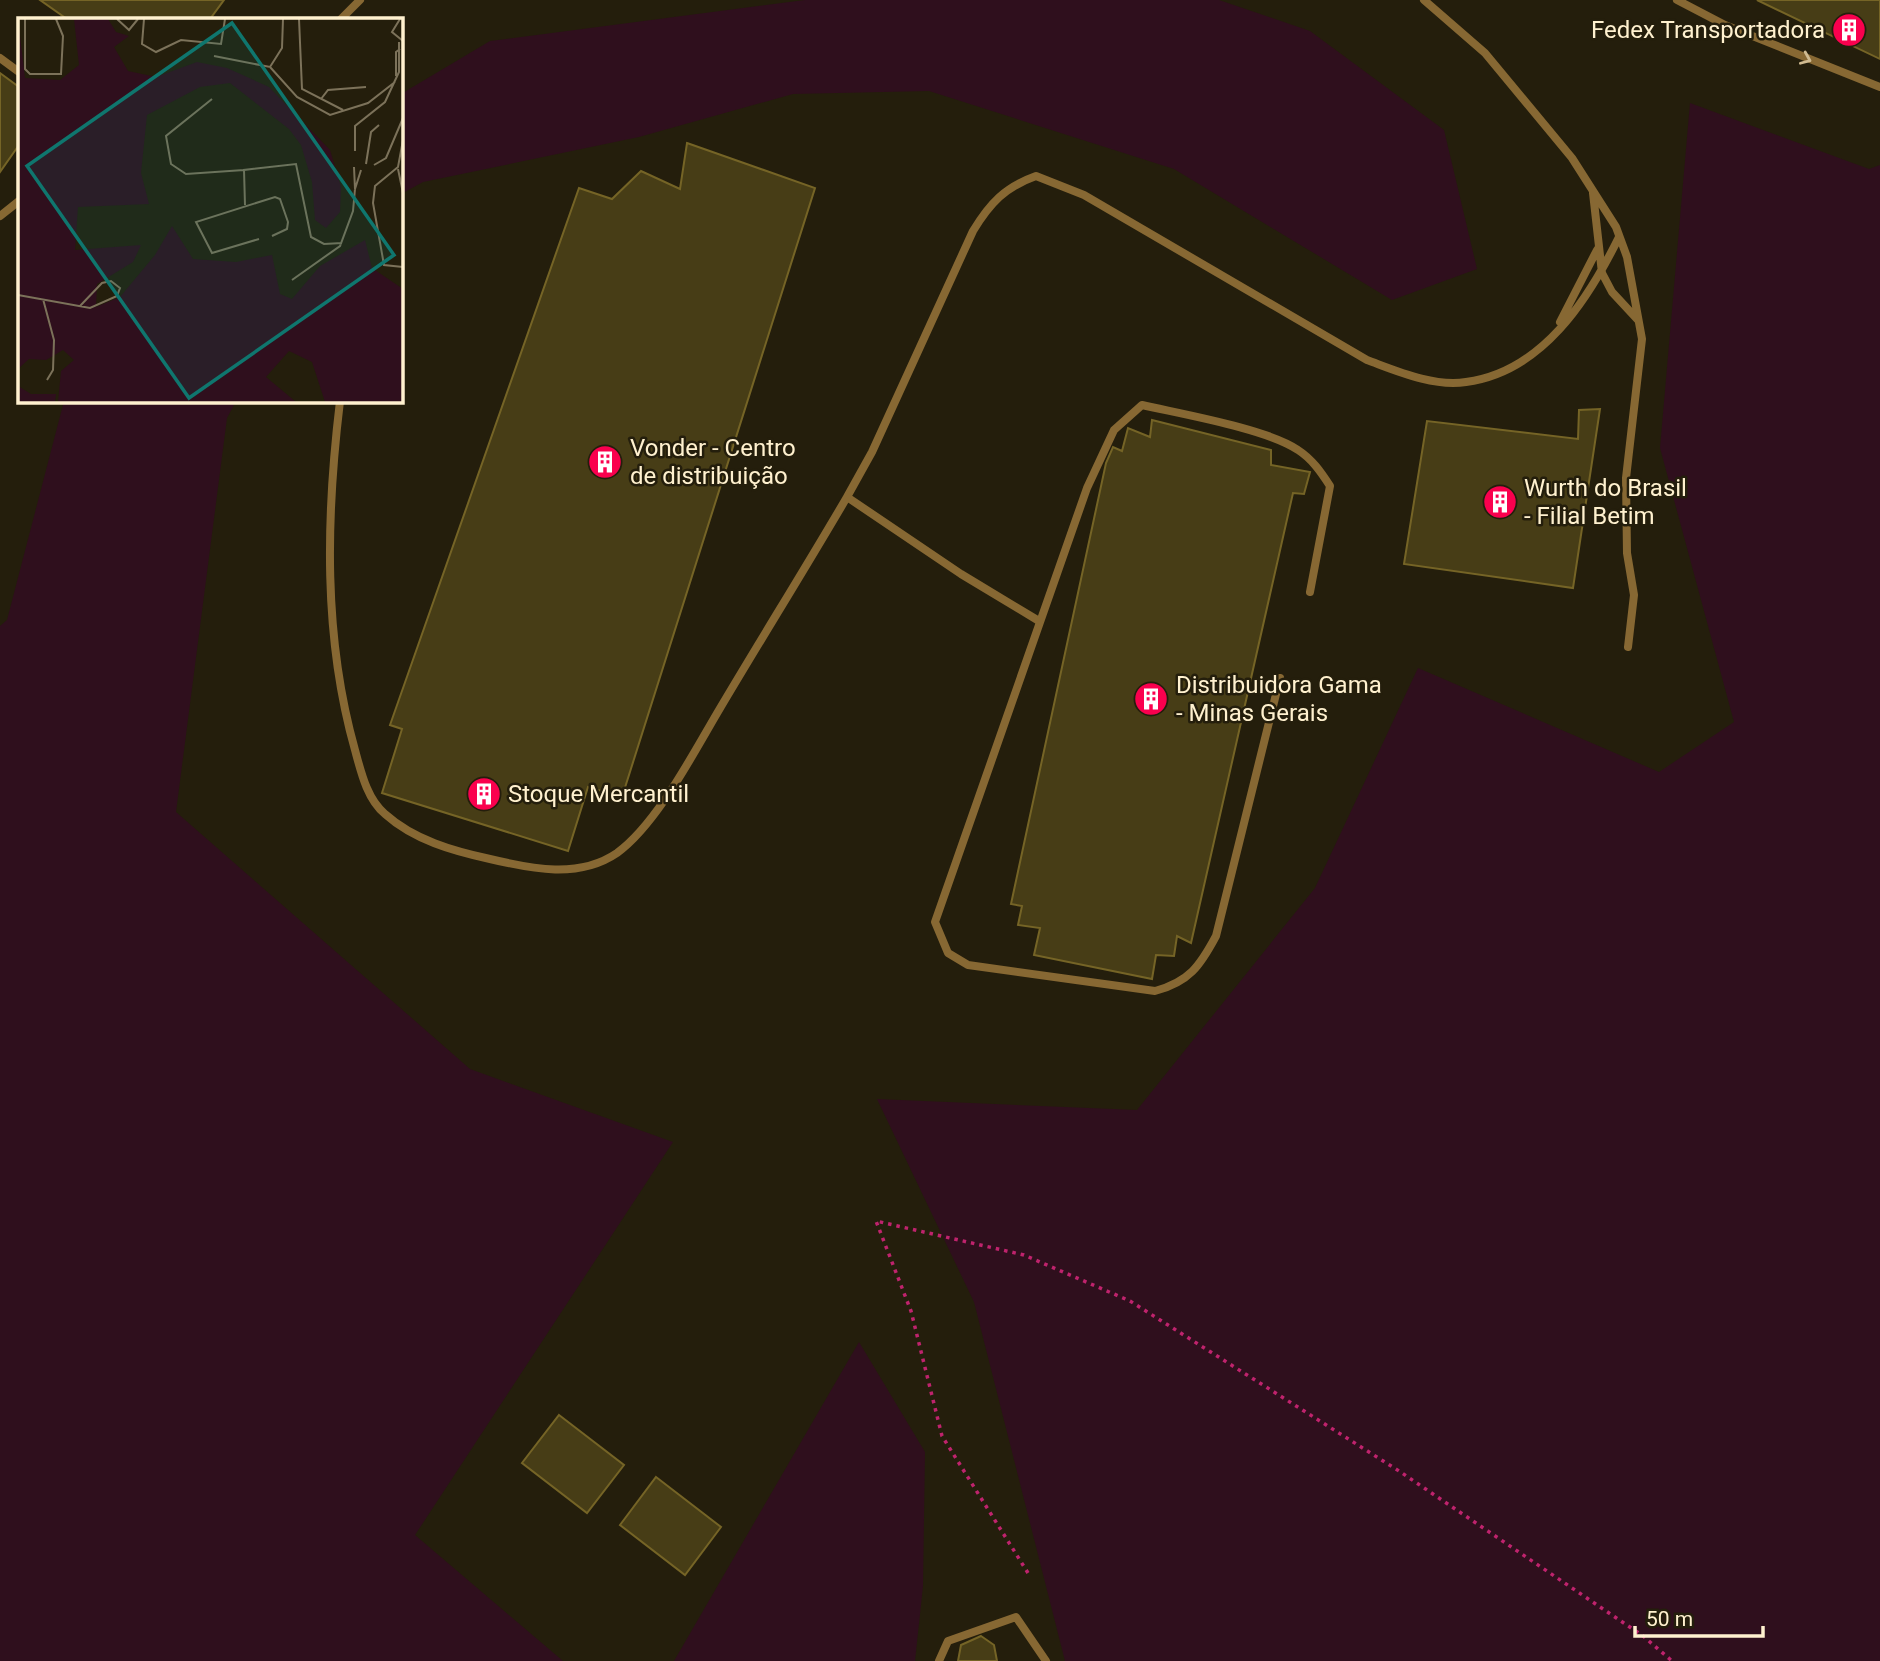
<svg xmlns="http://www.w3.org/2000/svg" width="1880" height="1661" viewBox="0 0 1880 1661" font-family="Roboto,sans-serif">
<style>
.green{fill:#2f0f1d}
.building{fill:#473d16;stroke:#756426;stroke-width:2}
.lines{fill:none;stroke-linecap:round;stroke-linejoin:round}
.path{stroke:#bf236d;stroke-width:3.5;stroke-dasharray:3.5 5;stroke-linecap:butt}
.lane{stroke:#876833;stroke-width:8}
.oneway{stroke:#cfba91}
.labels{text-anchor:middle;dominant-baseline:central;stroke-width:5;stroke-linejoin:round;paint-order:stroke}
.poi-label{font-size:24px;fill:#fff1cf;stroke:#241e0c;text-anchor:start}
.inset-road{fill:none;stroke:#7c725a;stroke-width:2}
.view{fill:#0f766e;fill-opacity:0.15;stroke:#0f766e;stroke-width:3.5}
.inset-edge{fill:none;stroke:#fff1cf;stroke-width:3.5}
</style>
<rect width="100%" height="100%" fill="#241e0c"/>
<path class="green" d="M 805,0 L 1219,0 L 1310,31 L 1444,130 L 1477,269 L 1392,300 L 1174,169 L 929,91 L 793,94 L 639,137 L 423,182 L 401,194 L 401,94 L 490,41 Z
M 1690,103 L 1869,169 L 1880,165 L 1880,1661 L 1065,1661 L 974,1302 L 877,1099 L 1137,1110 L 1315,888 L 1418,668 L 1659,772 L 1734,722 L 1660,448 Z
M 64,401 L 236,401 L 227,418 L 176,812 L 470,1069 L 673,1142 L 415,1535 L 563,1661 L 0,1661 L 0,626 L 7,620 Z
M 859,1342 L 925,1452 L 923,1586 L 915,1661 L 674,1661 Z"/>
<path class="building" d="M 40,0 L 224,0 L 210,19 L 67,19 Z
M 1757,0 L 1880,0 L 1880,59 Z
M 0,73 L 19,87 L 19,145 L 0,172 Z
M 687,143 L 815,188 L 622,797 L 588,787 L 568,851 L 382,793 L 402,729 L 390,725 L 579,188 L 612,199 L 641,171 L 680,189 Z
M 1600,409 L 1573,588 L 1404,564 L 1427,421 L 1578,439 L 1579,410 Z
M 1152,420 L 1271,450 L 1271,465 L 1310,472 L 1304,494 L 1293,493 L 1191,943 L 1177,936 L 1174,956 L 1156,955 L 1152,979 L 1034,955 L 1040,928 L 1018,925 L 1022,906 L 1011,904 L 1106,463 L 1113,447 L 1122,451 L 1128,428 L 1150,437 Z
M 559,1415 L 624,1465 L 587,1513 L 522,1463 Z
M 656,1477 L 721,1527 L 685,1575 L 620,1525 Z
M 981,1636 L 994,1645 L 997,1661 L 958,1661 L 961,1645 Z"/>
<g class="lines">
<path class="path" d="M 1028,1573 L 942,1436 L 911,1311 L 876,1221 L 1024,1255 L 1130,1301 L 1399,1471 L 1643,1636 L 1672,1661"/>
<path class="lane" d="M 1424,0 L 1485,53 L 1572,158 L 1616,227 L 1627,257 L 1642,339 L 1626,478 L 1627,553 L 1634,595 L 1628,647
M 1677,0 L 1725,25 L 1880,87
M 341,19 L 360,0
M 0,58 L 19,72
M 1593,193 L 1602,273 L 1612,292 L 1638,320
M 0,216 L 19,201
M 1560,322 L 1597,250
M 340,401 C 326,517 323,637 355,750 C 361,772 367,799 385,814 C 414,840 453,851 490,859 C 532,869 579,879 617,853 C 657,824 694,752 719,710 C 761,639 805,569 847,497
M 1039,621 L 961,574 L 847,497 L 872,452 L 973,231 C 990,203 1005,187 1036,176 L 1084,195 L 1367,360 C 1397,371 1433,387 1466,382 C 1542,372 1588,300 1619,237
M 1280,678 L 1216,936 C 1200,966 1189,982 1155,991 L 968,965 L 948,953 L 935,922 L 1087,488 L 1114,430 L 1142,405 C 1181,414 1268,429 1298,450 C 1312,459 1321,472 1330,486 L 1310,592
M 939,1661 L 948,1641 L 1016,1617 L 1046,1661"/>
</g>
<defs><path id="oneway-chevron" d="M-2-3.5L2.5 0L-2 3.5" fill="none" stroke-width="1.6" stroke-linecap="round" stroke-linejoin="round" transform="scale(1.75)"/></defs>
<use class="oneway" href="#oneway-chevron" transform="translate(1806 59) rotate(23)"/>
<defs>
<g id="building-disc" transform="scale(1.75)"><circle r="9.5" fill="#fa004e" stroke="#241e0c"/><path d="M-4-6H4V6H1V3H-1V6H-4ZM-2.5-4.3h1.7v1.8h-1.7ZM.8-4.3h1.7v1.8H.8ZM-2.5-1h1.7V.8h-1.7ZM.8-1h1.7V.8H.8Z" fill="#fff"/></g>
</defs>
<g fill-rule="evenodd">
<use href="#building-disc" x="1849" y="30"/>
<use href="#building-disc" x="605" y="462"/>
<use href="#building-disc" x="1500" y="502"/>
<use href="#building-disc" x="1151" y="699"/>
<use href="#building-disc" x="484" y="794"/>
</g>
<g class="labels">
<g class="poi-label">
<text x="1825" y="30" text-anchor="end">Fedex Transportadora</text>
<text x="630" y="448">Vonder - Centro<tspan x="630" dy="28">de distribuição</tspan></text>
<text x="1524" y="488">Wurth do Brasil<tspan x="1524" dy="28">- Filial Betim</tspan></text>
<text x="1176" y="685">Distribuidora Gama<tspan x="1176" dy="28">- Minas Gerais</tspan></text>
<text x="508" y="794">Stoque Mercantil</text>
</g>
</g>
<g transform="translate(18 18)">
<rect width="385" height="385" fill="#241e0c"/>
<path d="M 0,1 L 7,60 L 42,62 L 61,47 L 56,1 L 90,1 L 98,14 L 111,18 L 96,29 L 110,53 L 138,59 L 179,44 L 209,50 L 251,69 L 312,132 L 323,169 L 322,194 L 308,210 L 297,202 L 294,164 L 283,127 L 271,111 L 212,65 L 182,69 L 129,97 L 123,155 L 131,186 L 60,189 L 57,232 L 123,227 L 115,244 L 79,266 L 78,289 L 102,279 L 137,237 L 154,208 L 175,241 L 218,244 L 254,237 L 262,276 L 274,281 L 302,248 L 347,222 L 354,250 L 385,271 L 385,384 L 307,384 L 294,344 L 271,333 L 248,359 L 278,384 L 40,384 L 43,353 L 56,342 L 45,332 L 28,342 L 11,341 L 0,351 ZM 0,368 L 13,376 L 38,376 L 37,384 L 0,384 Z" fill="#2f0f1d"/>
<path class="inset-road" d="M 7,1 L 7,51 L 12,56 L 43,56 L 45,18 L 38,1M 99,1 L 111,12 L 120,1M 126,1 L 124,26 L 138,34 L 163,22 L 203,26 L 207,1M 281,1 L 284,71 L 325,92M 382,1 L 374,14 L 385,23M 196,38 L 252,49 L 264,30 L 265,1M 252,49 L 279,79 L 312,97 L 350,85 L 377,64M 378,58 L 378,34 L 382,31M 194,81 L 148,118 L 153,146 L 168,156 L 226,152M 303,81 L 310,72 L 348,69M 385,122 L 380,149 L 357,168 L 355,185 L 366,247 L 385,249M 337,133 L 337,108 L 367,84 L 381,54 L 381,24M 348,146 L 353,114 L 361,107M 356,147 L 368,140 L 385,100M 336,149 L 337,171 L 343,152M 380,151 L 385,175M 227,187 L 226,152 L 278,146 L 293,219 L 306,226 L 324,225M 241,221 L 194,235 L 178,204 L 257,179 L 262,181 L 270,204 L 269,211 L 254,218M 274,262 L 322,228 L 335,193 L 337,171M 0,277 L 72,290 L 99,278 L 102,270 L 93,263 L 84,265 L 62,288M 25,281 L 36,322 L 35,352 L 29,362"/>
<path class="view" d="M 214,5 L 376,237 L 171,380 L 9,148 Z"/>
<rect width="385" height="385" class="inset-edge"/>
</g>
<path d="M1635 1626v10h128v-10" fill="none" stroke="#fff1cf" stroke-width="3.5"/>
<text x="1646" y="1626" font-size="21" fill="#fff1cf" stroke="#241e0c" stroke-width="5" paint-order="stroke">50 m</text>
</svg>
